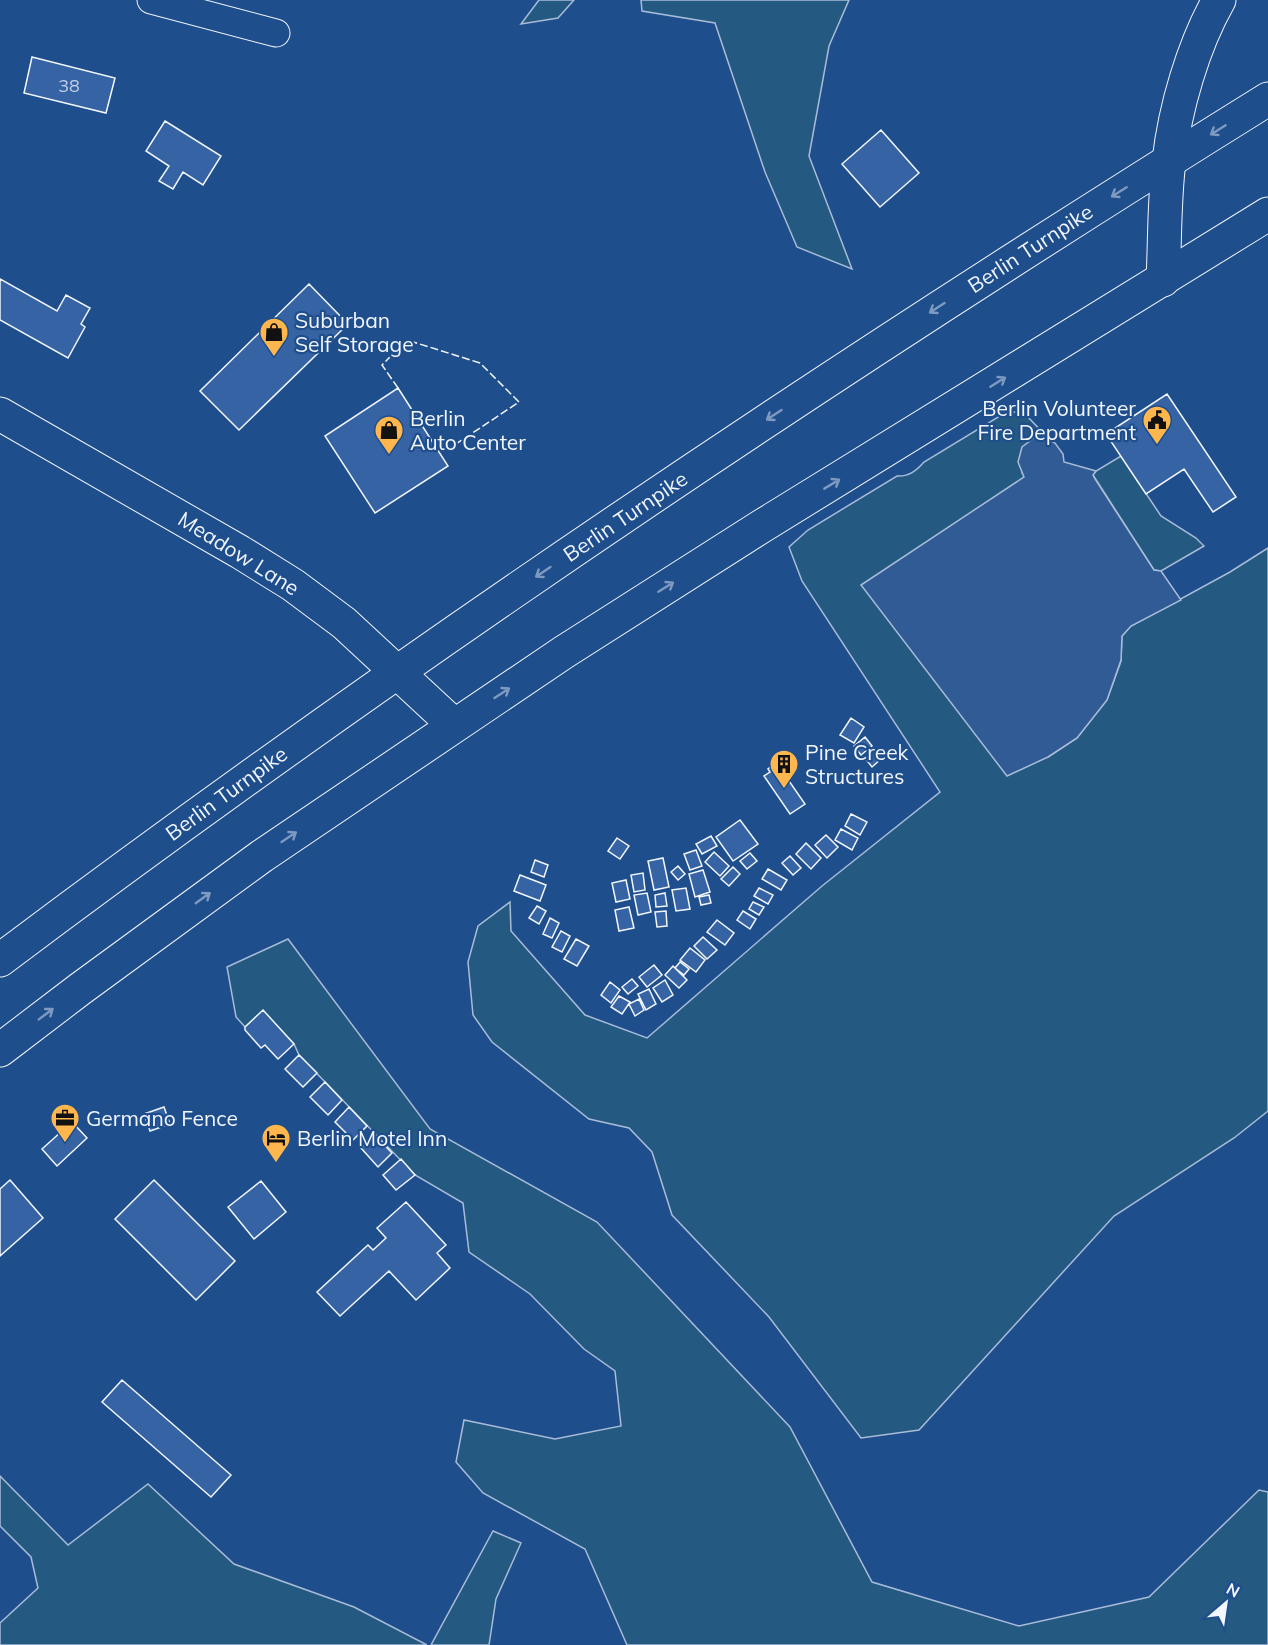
<svg xmlns="http://www.w3.org/2000/svg" width="1268" height="1645" viewBox="0 0 1268 1645" font-family="Mulish,sans-serif">
<style>
.green{fill:#245a82;stroke:#a8bbd7;stroke-width:1.5}
.parking{fill:#305b95;stroke:#a8bbd7;stroke-width:1.5}
.building{fill:#3563a3;stroke:#f2f6ff;stroke-width:1.5}
.lines{fill:none;stroke-linecap:round;stroke-linejoin:round}
.street-casing{stroke:#f2f6ff;stroke-width:29}
.secondary-casing{stroke:#f2f6ff;stroke-width:35}
.highway-casing{stroke:#f2f6ff;stroke-width:35}
.street{stroke:#1f4e8c;stroke-width:27}
.secondary{stroke:#1f4e8c;stroke-width:33}
.highway{stroke:#1f4e8c;stroke-width:33}
.fence{stroke:#f2f6ff;stroke-width:1.5;stroke-dasharray:8 3;stroke-linecap:butt}
.oneway{stroke:#7e9ac0}
.labels{text-anchor:middle;dominant-baseline:central;stroke-width:4.5;stroke-linejoin:round;paint-order:stroke}
.number-label{font-size:18px;fill:#c3d1e8}
.street-label{font-size:21px;fill:#f2f6ff;stroke:#1f4e8c}
.poi-label{font-size:21px;fill:#f2f6ff;stroke:#1f4e8c;text-anchor:start}
</style>
<rect width="100%" height="100%" fill="#1f4e8c"/>
<path class="green" d="M 539,0 L 574,0 L 558,18 L 521,24 Z
M 641,0 L 849,0 L 829,46 L 809,156 L 852,269 L 797,247 L 765,172 L 715,23 L 642,11 Z
M 1008,411 L 1025,414 L 1049,439 L 1042,437 L 1022,473 L 1025,477 L 862,586 L 1048,757 L 1077,738 L 1107,700 L 1121,661 L 1122,636 L 1131,626 L 1230,572 L 1268,548 L 1268,1111 L 1234,1138 L 1114,1216 L 919,1430 L 861,1438 L 769,1317 L 672,1215 L 652,1152 L 629,1128 L 589,1119 L 492,1042 L 473,1015 L 468,962 L 478,926 L 510,902 L 511,931 L 585,1015 L 647,1038 L 822,886 L 940,792 L 802,581 L 789,547 L 808,530 L 897,476 C 909,477 917,470 924,462 Z
M 1121,456 L 1161,516 L 1196,538 L 1204,546 L 1161,571 L 1154,570 L 1093,475 L 1096,471 Z
M 288,939 L 430,1129 L 597,1222 L 790,1427 L 872,1582 L 1019,1626 L 1149,1597 L 1259,1490 L 1268,1492 L 1268,1645 L 627,1645 L 585,1549 L 483,1493 L 456,1462 L 464,1420 L 555,1439 L 621,1426 L 615,1371 L 584,1349 L 530,1294 L 469,1252 L 463,1203 L 415,1175 L 299,1055 L 294,1044 L 263,1011 L 245,1027 L 236,1017 L 227,967 Z
M 0,1476 L 68,1545 L 148,1484 L 234,1564 L 354,1607 L 427,1645 L 0,1645 L 0,1623 L 38,1588 L 31,1557 L 0,1526 Z
M 493,1531 L 521,1543 L 496,1599 L 489,1645 L 431,1645 Z"/>
<path class="parking" d="M 1042,437 L 1055,443 L 1063,454 L 1064,462 L 1096,471 L 1093,475 L 1095,479 L 1154,570 L 1161,571 L 1181,600 L 1131,626 L 1122,636 L 1121,660 L 1107,700 L 1077,738 L 1048,757 L 1007,776 L 861,585 L 1024,477 L 1018,462 L 1022,447 L 1034,438 Z"/>
<path class="building" d="M 32,57 L 115,78 L 106,113 L 24,93 Z
M 165,121 L 221,156 L 203,185 L 183,172 L 173,189 L 159,181 L 169,166 L 146,151 Z
M 881,130 L 919,173 L 880,207 L 842,164 Z
M 0,279 L 57,311 L 66,295 L 90,308 L 81,324 L 85,327 L 68,358 L 0,320 Z
M 309,284 L 348,324 L 239,430 L 200,391 Z
M 398,388 L 448,466 L 375,513 L 325,436 Z
M 1167,394 L 1236,497 L 1213,512 L 1184,469 L 1146,494 L 1106,434 Z
M 851,718 L 864,727 L 854,743 L 840,735 Z
M 865,737 L 872,746 L 861,755 L 854,746 Z
M 875,749 L 882,758 L 872,767 L 865,758 Z
M 782,758 L 786,764 L 780,768 L 805,804 L 790,814 L 764,776 L 770,772 L 768,769 Z
M 851,814 L 867,822 L 860,835 L 845,826 Z
M 740,820 L 758,844 L 733,861 L 716,837 Z
M 841,829 L 858,838 L 852,850 L 835,840 Z
M 826,835 L 838,847 L 827,858 L 815,845 Z
M 711,836 L 717,846 L 702,854 L 696,844 Z
M 617,838 L 629,846 L 620,859 L 608,851 Z
M 806,843 L 821,858 L 811,869 L 796,854 Z
M 696,850 L 702,866 L 690,870 L 684,854 Z
M 714,852 L 729,866 L 720,876 L 705,862 Z
M 750,853 L 757,861 L 747,869 L 740,861 Z
M 790,856 L 801,868 L 793,875 L 782,863 Z
M 663,858 L 669,887 L 654,890 L 648,861 Z
M 535,860 L 548,865 L 544,877 L 531,872 Z
M 678,866 L 685,874 L 678,880 L 671,872 Z
M 733,867 L 740,874 L 729,886 L 721,879 Z
M 768,869 L 787,880 L 781,890 L 762,879 Z
M 703,870 L 710,892 L 695,897 L 689,874 Z
M 643,873 L 645,890 L 634,892 L 631,875 Z
M 520,875 L 546,885 L 540,901 L 514,891 Z
M 626,880 L 630,899 L 616,902 L 612,883 Z
M 686,888 L 690,909 L 676,911 L 672,890 Z
M 759,888 L 773,895 L 768,904 L 754,896 Z
M 647,893 L 651,912 L 638,915 L 634,895 Z
M 665,893 L 667,906 L 656,907 L 655,895 Z
M 709,895 L 711,903 L 701,905 L 699,897 Z
M 753,902 L 764,907 L 759,915 L 749,909 Z
M 537,906 L 546,911 L 539,924 L 529,918 Z
M 629,907 L 634,928 L 619,931 L 615,910 Z
M 666,911 L 667,926 L 657,927 L 655,912 Z
M 743,911 L 756,919 L 750,929 L 737,920 Z
M 550,918 L 559,923 L 552,938 L 543,934 Z
M 717,920 L 734,933 L 725,945 L 707,932 Z
M 561,931 L 570,936 L 562,952 L 552,947 Z
M 703,937 L 717,950 L 707,959 L 694,946 Z
M 576,939 L 589,946 L 577,966 L 564,959 Z
M 690,948 L 705,960 L 696,972 L 680,960 Z
M 680,962 L 689,969 L 684,975 L 675,968 Z
M 654,965 L 662,975 L 647,987 L 639,977 Z
M 673,966 L 687,980 L 679,988 L 665,975 Z
M 632,979 L 638,986 L 628,994 L 622,987 Z
M 665,980 L 673,995 L 662,1002 L 653,988 Z
M 610,982 L 620,990 L 611,1003 L 601,995 Z
M 649,989 L 656,1004 L 646,1010 L 638,994 Z
M 619,996 L 630,1002 L 622,1014 L 611,1007 Z
M 639,999 L 644,1010 L 635,1016 L 629,1004 Z
M 263,1010 L 294,1044 L 278,1059 L 265,1045 L 261,1048 L 245,1030 L 245,1027 Z
M 299,1055 L 317,1073 L 303,1087 L 285,1069 Z
M 325,1082 L 342,1100 L 328,1115 L 310,1097 Z
M 164,1107 L 170,1124 L 150,1131 L 144,1114 Z
M 349,1107 L 367,1126 L 353,1140 L 335,1122 Z
M 72,1122 L 87,1138 L 57,1166 L 42,1149 Z
M 375,1135 L 392,1153 L 378,1167 L 361,1148 Z
M 401,1159 L 415,1175 L 396,1190 L 383,1175 Z
M 10,1180 L 43,1218 L 0,1256 L 0,1189 Z
M 154,1180 L 235,1261 L 196,1300 L 115,1219 Z
M 261,1181 L 286,1212 L 254,1239 L 228,1207 Z
M 406,1202 L 446,1245 L 437,1253 L 450,1268 L 416,1300 L 389,1271 L 340,1316 L 317,1292 L 368,1245 L 373,1250 L 386,1238 L 377,1228 Z
M 122,1380 L 231,1475 L 211,1497 L 102,1402 Z"/>
<g class="lines">
<g class="street-casing">
<path id="street" d="M 151,0 L 276,33"/>
</g>
<g class="secondary-casing">
<path id="secondary" d="M 1163,280 C 1165,241 1164,200 1169,161 C 1175,108 1193,46 1219,0
M 0,414 L 240,552 L 293,585 L 344,623 L 454,725"/>
</g>
<g class="highway-casing">
<path id="highway" d="M 0,960 C 409,653 834,369 1268,99
M 0,1050 L 80,989 L 262,856 L 564,652 L 762,526 L 1268,214"/>
</g>
<use href="#street" class="street"/>
<use href="#secondary" class="secondary"/>
<use href="#highway" class="highway"/>
<path class="fence" d="M 398,388 L 382,365 L 407,340 L 480,363 L 519,402 L 450,448 L 443,438 L 435,444"/>
</g>
<defs><path id="oneway-shaft" d="M-6 0H5M1.5-3L5.5 0L1.5 3" fill="none" stroke-width="1.6" stroke-linecap="round" stroke-linejoin="round" transform="scale(1.5)"/></defs>
<g class="oneway">
<use href="#oneway-shaft" transform="translate(1218 130) rotate(148)"/>
<use href="#oneway-shaft" transform="translate(1119 192) rotate(148)"/>
<use href="#oneway-shaft" transform="translate(937 308) rotate(147)"/>
<use href="#oneway-shaft" transform="translate(998 382) rotate(-32)"/>
<use href="#oneway-shaft" transform="translate(774 415) rotate(147)"/>
<use href="#oneway-shaft" transform="translate(832 484) rotate(-31)"/>
<use href="#oneway-shaft" transform="translate(543 572) rotate(146)"/>
<use href="#oneway-shaft" transform="translate(666 587) rotate(-32)"/>
<use href="#oneway-shaft" transform="translate(502 693) rotate(-33)"/>
<use href="#oneway-shaft" transform="translate(289 837) rotate(-34)"/>
<use href="#oneway-shaft" transform="translate(203 898) rotate(-36)"/>
<use href="#oneway-shaft" transform="translate(46 1014) rotate(-37)"/>
</g>
<defs>
<g id="shop-pin" transform="scale(1.5)"><path d="M0 17L-7.5 6A9.5 9.5 0 1 1 7.5 6Z" fill="#ffb74d" stroke="#1f4e8c"/><path d="M-5-2.5h2.3a2.7 3.5 0 0 1 5.4 0H5L5.5 6h-11ZM-1.5-2.5h3a1.5 2.3 0 0 0-3 0Z" fill="#111"/></g>
<g id="civic-pin" transform="scale(1.5)"><path d="M0 17L-7.5 6A9.5 9.5 0 1 1 7.5 6Z" fill="#ffb74d" stroke="#1f4e8c"/><path d="M-.6-6.5H3V-4.5H.6V-3L4-1V1h2V6H-6V1h2V-1L-.6-3ZM-1.2 2.5V6h2.4V2.5Z" fill="#111"/></g>
<g id="building-pin" transform="scale(1.5)"><path d="M0 17L-7.5 6A9.5 9.5 0 1 1 7.5 6Z" fill="#ffb74d" stroke="#1f4e8c"/><path d="M-4-6H4V6H1V3H-1V6H-4ZM-2.5-4.3h1.7v1.8h-1.7ZM.8-4.3h1.7v1.8H.8ZM-2.5-1h1.7V.8h-1.7ZM.8-1h1.7V.8H.8Z" fill="#111"/></g>
<g id="office-pin" transform="scale(1.5)"><path d="M0 17L-7.5 6A9.5 9.5 0 1 1 7.5 6Z" fill="#ffb74d" stroke="#1f4e8c"/><path d="M-6-3h4V-5.5h4V-3h4V5H-6ZM-1-4.5V-3h2v-1.5ZM-6 0V1H6V0Z" fill="#111"/></g>
<g id="hotel-pin" transform="scale(1.5)"><path d="M0 17L-7.5 6A9.5 9.5 0 1 1 7.5 6Z" fill="#ffb74d" stroke="#1f4e8c"/><path d="M-6-4.5h1.5V1H6V5H4.5V3h-9V5H-6ZM-4 0a1.8 1.8 0 1 1 3.6 0ZM.5 0V-2.5h3Q6-2.5 6 0Z" fill="#111"/></g>
</defs>
<g fill-rule="evenodd">
<use href="#shop-pin" x="274" y="332"/>
<use href="#civic-pin" x="1157" y="420"/>
<use href="#shop-pin" x="389" y="430"/>
<use href="#building-pin" x="784" y="764"/>
<use href="#office-pin" x="65" y="1118"/>
<use href="#hotel-pin" x="276" y="1138"/>
</g>
<g class="labels">
<g class="number-label">
<text x="69" y="85">38</text>
</g>
<g class="street-label">
<text transform="translate(1030 248) rotate(-33)">Berlin Turnpike</text>
<text transform="translate(625 516) rotate(-34)">Berlin Turnpike</text>
<text transform="translate(239 553) rotate(32)">Meadow Lane</text>
<text transform="translate(226 793) rotate(-36)">Berlin Turnpike</text>
</g>
<g class="poi-label">
<text x="295" y="320">Suburban<tspan x="295" dy="24">Self Storage</tspan></text>
<text x="1136" y="408" text-anchor="end">Berlin Volunteer<tspan x="1136" dy="24">Fire Department</tspan></text>
<text x="410" y="418">Berlin<tspan x="410" dy="24">Auto Center</tspan></text>
<text x="805" y="752">Pine Creek<tspan x="805" dy="24">Structures</tspan></text>
<text x="86" y="1118">Germano Fence</text>
<text x="297" y="1138">Berlin Motel Inn</text>
</g>
</g>
<g transform="translate(1226 1603) rotate(29)" stroke="#1f4e8c" stroke-width="4.5" paint-order="stroke">
<path d="M0-4.5L10 22L0 15L-10 22Z" fill="#f2f6ff"/>
<text y="-9" font-size="16" font-weight="bold" text-anchor="middle" fill="#f2f6ff">N</text>
</g>
</svg>
